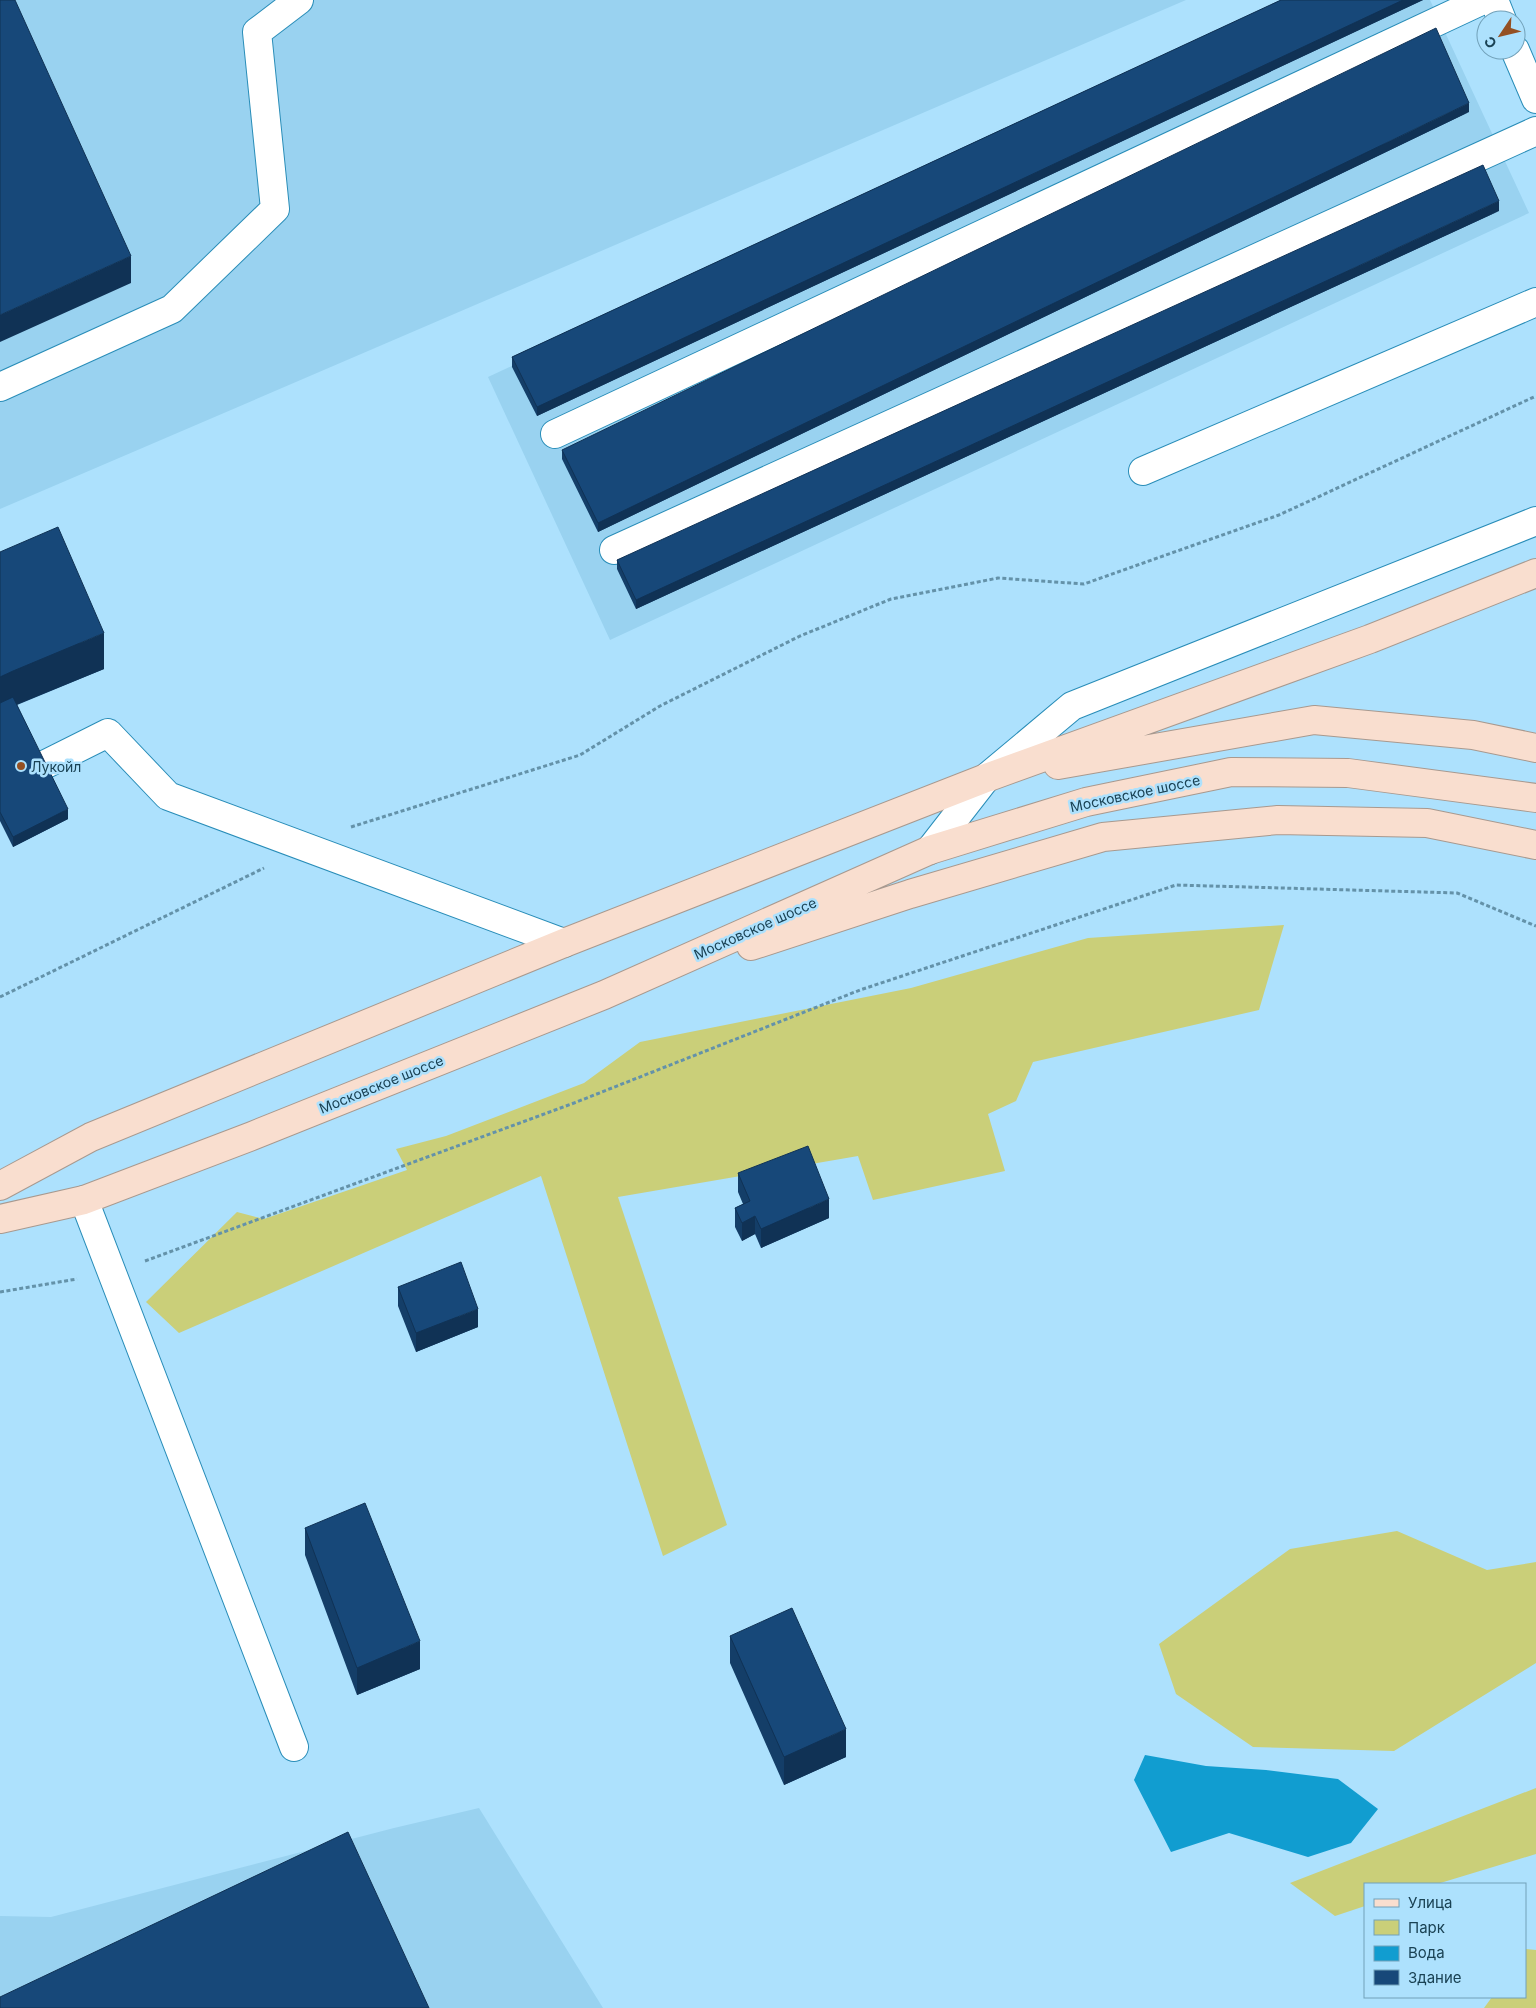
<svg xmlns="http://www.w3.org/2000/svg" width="1536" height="2008" viewBox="0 0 1536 2008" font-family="Inter,sans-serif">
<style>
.built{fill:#99d2f0}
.green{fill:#cacf79}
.water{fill:#119dd0}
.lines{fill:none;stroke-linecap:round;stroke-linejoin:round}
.minor-casing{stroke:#298db8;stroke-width:30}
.major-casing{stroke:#a8998f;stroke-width:30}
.path{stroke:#6492a9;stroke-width:3;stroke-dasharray:4 2.5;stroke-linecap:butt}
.minor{stroke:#fff;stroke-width:28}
.major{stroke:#f9decf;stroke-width:28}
.wall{fill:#143e68}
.shaded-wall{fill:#103255}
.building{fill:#174879;stroke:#103255}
.poi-dot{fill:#945023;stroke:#ade1fd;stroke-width:2}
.labels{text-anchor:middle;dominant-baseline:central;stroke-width:5;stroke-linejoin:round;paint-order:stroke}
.poi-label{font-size:14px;fill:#1a4254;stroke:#ade1fd;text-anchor:start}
.street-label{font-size:14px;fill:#1a4254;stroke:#ade1fd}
</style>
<rect width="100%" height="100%" fill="#ade1fd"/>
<path class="built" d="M 0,0 L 1186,0 L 0,509 Z
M 1302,0 L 1430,0 L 1529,213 L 610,640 L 488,377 Z
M 479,1808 L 603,2008 L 0,2008 L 0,1916 L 51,1917 L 394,1828 Z"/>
<path class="green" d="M 1284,925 L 1259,1010 L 1033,1062 L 1016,1101 L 988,1114 L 1005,1171 L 873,1200 L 858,1156 L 618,1197 L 727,1525 L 663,1556 L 541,1176 L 179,1333 L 146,1302 L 237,1212 L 264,1219 L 407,1170 L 396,1149 L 446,1136 L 584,1083 L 640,1042 L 911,988 L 1088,938 Z
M 1397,1531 L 1487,1570 L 1536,1562 L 1536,1663 L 1394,1751 L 1253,1747 L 1176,1694 L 1159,1644 L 1290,1549 Z
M 1536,1788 L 1536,1854 L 1437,1884 L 1365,1884 L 1365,1906 L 1335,1916 L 1290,1883 Z
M 1526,1949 L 1536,1950 L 1536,2008 L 1484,2008 L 1492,1997 L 1525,1997 Z"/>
<path class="water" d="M 1145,1755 L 1206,1766 L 1266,1770 L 1338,1779 L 1378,1809 L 1351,1843 L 1308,1857 L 1229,1833 L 1171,1852 L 1134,1780 Z"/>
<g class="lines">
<g class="minor-casing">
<path id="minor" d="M 1494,0 L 1502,20
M 1515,50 L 1536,99
M 0,387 L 172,309 L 275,209 L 257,32 L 299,0
M 555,434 L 1483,0
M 1143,471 L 1536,302
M 614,550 L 1536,131
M 0,787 L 108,733 L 168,796 L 564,943
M 930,850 L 986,778 L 1072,706 L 1536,521
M 84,1200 L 294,1747"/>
</g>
<g class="major-casing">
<path id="major" d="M 1058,765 L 1314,720 L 1473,735 L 1536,748
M 751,946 L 910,894 L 1103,837 L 1278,820 L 1427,823 L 1536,845
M 0,1186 L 91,1137 L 564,943 L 986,778 L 1370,639 L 1536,573
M 0,1219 L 84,1200 L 252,1136 L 604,995 L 930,850 L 1086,802 L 1231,772 L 1348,773 L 1536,798"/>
</g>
<path class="path" d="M 351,827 L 580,755 L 660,706 L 800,636 L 891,599 L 998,578 L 1084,584 L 1279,515 L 1536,396
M 0,997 L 264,868
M 145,1261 L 574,1103 L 860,990 L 1176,885 L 1457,893 L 1536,926
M 0,1292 L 77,1279"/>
<use href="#minor" class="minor"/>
<use href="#major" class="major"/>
</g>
<path class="wall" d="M 1281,0 L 1423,0 L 537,416 L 512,367 L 512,357 Z
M 1469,112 L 598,532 L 562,459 L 562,450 Z
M 1499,211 L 636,609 L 617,569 L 617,560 Z
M 0,552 L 104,669 L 17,705 L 68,819 L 13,847 L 0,821 Z
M 738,1173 L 829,1218 L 761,1248 L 755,1234 L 742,1241 L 735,1227 L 735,1208 L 743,1204 L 738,1192 Z
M 398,1287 L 478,1327 L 416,1352 L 398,1306 Z
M 305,1528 L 420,1669 L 357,1695 L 305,1555 Z
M 730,1636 L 846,1757 L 784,1785 L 730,1663 Z"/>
<path class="shaded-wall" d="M 1403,0 L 1423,0 L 537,416 L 537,407 Z
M 1469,103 L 1469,112 L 598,532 L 598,523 Z
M 1499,201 L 1499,211 L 636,609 L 636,600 Z
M 131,256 L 131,283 L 0,342 L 0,315 Z
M 104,633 L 104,669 L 13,706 L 0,713 L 0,677 L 13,671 Z
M 68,809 L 68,819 L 13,847 L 13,837 Z
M 829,1199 L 829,1218 L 761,1248 L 761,1229 Z
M 755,1216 L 755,1234 L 742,1241 L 742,1223 Z
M 478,1309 L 478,1327 L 416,1352 L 416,1333 Z
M 420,1641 L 420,1669 L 357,1695 L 357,1668 Z
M 846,1729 L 846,1757 L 784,1785 L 784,1757 Z"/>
<path class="building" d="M 0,0 L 15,0 L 131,256 L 0,315 Z
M 1281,0 L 1403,0 L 537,407 L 512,357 Z
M 1436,28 L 1469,103 L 598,523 L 562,450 Z
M 1483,165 L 1499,201 L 636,600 L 617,560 Z
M 58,527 L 104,633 L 13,671 L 0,677 L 0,552 Z
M 13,697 L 68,809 L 13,837 L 0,812 L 0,703 Z
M 808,1146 L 829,1199 L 761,1229 L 755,1216 L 742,1223 L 735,1208 L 750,1201 L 738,1173 Z
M 461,1262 L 478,1309 L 416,1333 L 398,1287 Z
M 365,1503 L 420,1641 L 357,1668 L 305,1528 Z
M 792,1608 L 846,1729 L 784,1757 L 730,1636 Z
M 348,1832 L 429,2008 L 0,2008 L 0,1997 Z"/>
<circle class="poi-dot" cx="21" cy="766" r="5"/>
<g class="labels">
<g class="poi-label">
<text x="31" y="766">Лукойл</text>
</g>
<g class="street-label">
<text transform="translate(1135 793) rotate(-12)">Московское шоссе</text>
<text transform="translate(755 928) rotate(-24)">Московское шоссе</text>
<text transform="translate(381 1084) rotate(-22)">Московское шоссе</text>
</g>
</g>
<rect x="1364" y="1883" width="162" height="115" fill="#ade1fd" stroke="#72a1b9"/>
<rect x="1374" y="1899" width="25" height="8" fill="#f9decf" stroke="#72a1b9"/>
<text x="1408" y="1908" font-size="15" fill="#1a4254">Улица</text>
<rect x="1374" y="1920" width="25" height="15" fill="#cacf79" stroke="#72a1b9"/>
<text x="1408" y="1933" font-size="15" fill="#1a4254">Парк</text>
<rect x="1374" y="1946" width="25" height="15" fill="#119dd0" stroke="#72a1b9"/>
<text x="1408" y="1958" font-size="15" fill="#1a4254">Вода</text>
<rect x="1374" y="1970" width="25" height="15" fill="#174879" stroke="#72a1b9"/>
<text x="1408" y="1983" font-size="15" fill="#1a4254">Здание</text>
<g transform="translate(1501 35) rotate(235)"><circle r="24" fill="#ade1fd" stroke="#72a1b9"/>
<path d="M0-4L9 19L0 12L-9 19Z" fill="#945023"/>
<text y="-8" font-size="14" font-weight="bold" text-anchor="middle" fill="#1a4254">С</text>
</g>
</svg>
